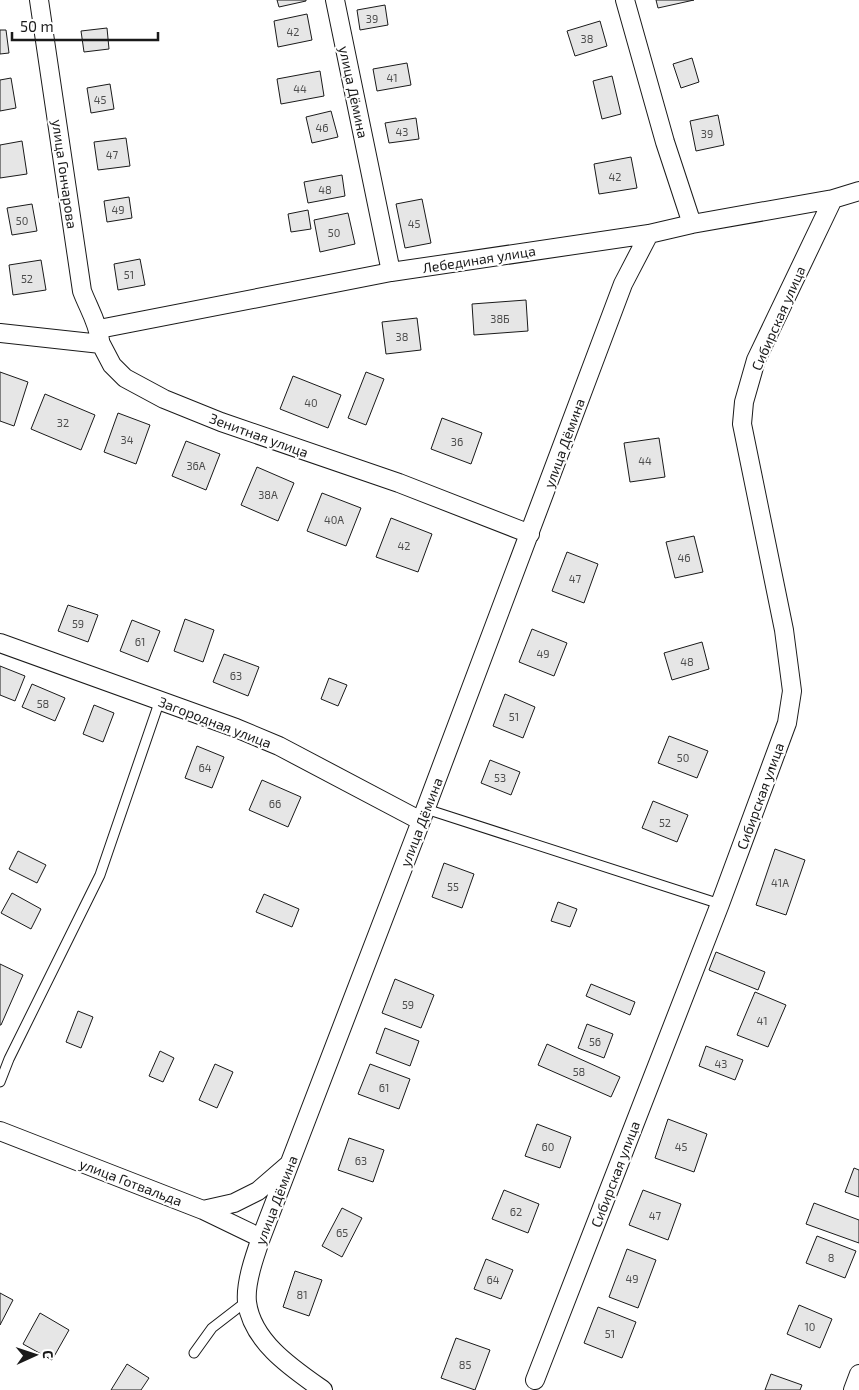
<svg xmlns="http://www.w3.org/2000/svg" width="859" height="1390" viewBox="0 0 859 1390" font-family="'Exo 2',sans-serif">
<style>
.building{fill:#e6e6e6;stroke:#1a1a1a}
.lines{fill:none;stroke-linecap:round;stroke-linejoin:round}
.lane-casing{stroke:#1a1a1a;stroke-width:11}
.street-casing{stroke:#1a1a1a;stroke-width:20}
.lane{stroke:#fff;stroke-width:9}
.street{stroke:#fff;stroke-width:18}
.labels{text-anchor:middle;dominant-baseline:central;stroke-width:4;stroke-linejoin:round;paint-order:stroke}
.number-label{font-size:11px;fill:#4d4d4d}
.street-label{font-size:14px;fill:#1a1a1a;stroke:#fff}
</style>
<rect width="100%" height="100%" fill="#fff"/>
<path class="building" d="M 277,0 L 306,0 L 306,1 L 279,7 Z
M 656,0 L 694,0 L 658,8 Z
M 385,5 L 388,25 L 360,30 L 357,10 Z
M 307,14 L 312,40 L 278,47 L 274,21 Z
M 600,21 L 607,46 L 575,56 L 567,31 Z
M 107,28 L 109,49 L 84,52 L 81,31 Z
M 0,30 L 6,30 L 9,53 L 0,54 Z
M 692,58 L 699,82 L 681,88 L 673,64 Z
M 407,63 L 411,85 L 377,91 L 373,69 Z
M 320,71 L 324,96 L 281,104 L 277,79 Z
M 612,76 L 621,114 L 602,119 L 593,81 Z
M 11,78 L 16,108 L 0,111 L 0,80 Z
M 110,84 L 114,109 L 91,113 L 87,88 Z
M 331,111 L 338,137 L 312,143 L 306,117 Z
M 718,115 L 724,145 L 696,151 L 690,121 Z
M 416,118 L 419,139 L 389,143 L 385,123 Z
M 126,138 L 130,166 L 98,170 L 94,142 Z
M 22,141 L 27,174 L 0,178 L 0,145 Z
M 631,157 L 637,188 L 599,194 L 594,164 Z
M 342,175 L 345,196 L 308,203 L 304,182 Z
M 129,197 L 132,218 L 107,222 L 104,201 Z
M 422,199 L 431,243 L 405,248 L 396,204 Z
M 32,204 L 37,231 L 12,235 L 7,208 Z
M 308,210 L 311,229 L 291,232 L 288,214 Z
M 348,213 L 355,244 L 320,252 L 314,220 Z
M 140,259 L 145,285 L 118,290 L 114,264 Z
M 41,260 L 46,290 L 13,295 L 9,265 Z
M 526,300 L 528,331 L 474,335 L 472,304 Z
M 417,318 L 421,350 L 386,354 L 382,322 Z
M 0,372 L 28,382 L 14,426 L 0,421 Z
M 366,372 L 384,379 L 366,425 L 348,418 Z
M 293,376 L 341,395 L 328,428 L 280,409 Z
M 45,394 L 95,415 L 81,450 L 31,429 Z
M 118,413 L 150,425 L 136,464 L 104,452 Z
M 442,418 L 482,433 L 471,464 L 431,449 Z
M 659,438 L 665,477 L 630,482 L 624,443 Z
M 186,441 L 220,454 L 206,490 L 172,476 Z
M 257,467 L 294,483 L 278,521 L 241,505 Z
M 322,493 L 361,508 L 346,546 L 307,531 Z
M 391,518 L 432,534 L 418,572 L 376,557 Z
M 694,536 L 703,572 L 675,578 L 666,542 Z
M 567,552 L 598,564 L 584,603 L 552,591 Z
M 68,605 L 98,615 L 88,642 L 58,631 Z
M 185,619 L 214,630 L 203,662 L 174,651 Z
M 132,620 L 160,631 L 148,662 L 120,651 Z
M 532,629 L 567,643 L 554,676 L 519,662 Z
M 702,642 L 709,669 L 672,680 L 664,653 Z
M 224,654 L 259,667 L 248,696 L 213,682 Z
M 0,666 L 25,676 L 15,701 L 0,695 Z
M 329,678 L 347,685 L 338,706 L 321,699 Z
M 32,684 L 65,698 L 55,721 L 22,707 Z
M 505,694 L 535,707 L 523,738 L 493,726 Z
M 94,705 L 114,713 L 103,742 L 83,734 Z
M 669,736 L 708,751 L 697,778 L 658,763 Z
M 197,746 L 224,757 L 212,788 L 185,778 Z
M 490,760 L 520,772 L 511,795 L 481,783 Z
M 262,780 L 301,797 L 288,827 L 249,810 Z
M 653,801 L 688,815 L 677,842 L 642,828 Z
M 775,849 L 805,860 L 786,915 L 756,905 Z
M 18,851 L 46,865 L 37,883 L 9,869 Z
M 444,863 L 474,874 L 462,908 L 432,897 Z
M 12,893 L 41,909 L 31,929 L 1,913 Z
M 264,894 L 299,909 L 292,927 L 256,912 Z
M 558,902 L 577,909 L 570,927 L 551,921 Z
M 716,952 L 765,972 L 758,990 L 709,970 Z
M 0,964 L 23,975 L 1,1025 L 0,1025 Z
M 395,979 L 434,995 L 421,1028 L 382,1013 Z
M 591,984 L 635,1002 L 630,1015 L 586,996 Z
M 755,992 L 786,1005 L 768,1047 L 737,1035 Z
M 78,1011 L 93,1017 L 81,1048 L 66,1042 Z
M 587,1024 L 613,1034 L 604,1058 L 578,1048 Z
M 385,1028 L 419,1041 L 410,1066 L 376,1053 Z
M 547,1044 L 620,1077 L 611,1097 L 538,1065 Z
M 706,1046 L 743,1060 L 735,1080 L 699,1066 Z
M 160,1051 L 174,1058 L 163,1082 L 149,1076 Z
M 215,1064 L 233,1072 L 217,1108 L 199,1100 Z
M 370,1064 L 410,1079 L 399,1109 L 358,1094 Z
M 668,1119 L 707,1134 L 694,1172 L 655,1158 Z
M 537,1124 L 571,1137 L 560,1168 L 525,1156 Z
M 349,1138 L 384,1150 L 373,1182 L 338,1170 Z
M 854,1168 L 859,1170 L 859,1197 L 845,1192 Z
M 504,1190 L 539,1204 L 528,1233 L 492,1219 Z
M 643,1190 L 681,1204 L 668,1240 L 629,1225 Z
M 814,1203 L 859,1220 L 859,1243 L 806,1224 Z
M 342,1208 L 362,1218 L 342,1257 L 322,1246 Z
M 817,1236 L 856,1251 L 845,1278 L 806,1263 Z
M 627,1249 L 656,1260 L 638,1308 L 609,1297 Z
M 486,1259 L 513,1270 L 501,1299 L 474,1289 Z
M 295,1271 L 322,1280 L 309,1316 L 283,1307 Z
M 0,1293 L 13,1300 L 0,1325 Z
M 799,1305 L 832,1319 L 820,1348 L 787,1334 Z
M 598,1307 L 636,1322 L 622,1358 L 584,1343 Z
M 40,1313 L 69,1330 L 52,1360 L 23,1344 Z
M 456,1338 L 490,1350 L 475,1390 L 441,1378 Z
M 127,1364 L 149,1378 L 141,1390 L 111,1390 Z
M 771,1374 L 802,1385 L 800,1390 L 765,1390 Z"/>
<g class="lines">
<g class="lane-casing">
<path id="lane" d="M 426,809 L 720,904
M 0,1082 L 9,1059 L 100,875 L 160,700
M 194,1353 L 212,1328 L 247,1301"/>
</g>
<g class="street-casing">
<path id="street" d="M 39,0 L 82,291 C 88,307 98,323 100,340
M 335,0 L 391,272
M 625,0 L 665,142 L 692,224
M 99,329 L 391,272 L 649,234 L 692,224 L 833,199 L 859,191
M 0,333 L 101,344 L 112,365 L 125,378 L 164,399 L 221,422 L 399,483 L 530,534
M 0,643 L 236,728 L 279,746 L 421,821
M 0,1131 L 203,1210 L 261,1238
M 203,1210 L 234,1203 L 258,1191 L 288,1165
M 535,1380 L 720,904 L 787,723 L 792,691 L 784,630 L 742,424 L 744,402 L 756,360 L 833,199
M 323,1390 C 293,1369 252,1342 247,1302 C 245,1283 255,1255 261,1238 L 421,821 L 623,284 L 649,234
M 853,1390 L 859,1374"/>
</g>
<use href="#lane" class="lane"/>
<use href="#street" class="street"/>
</g>
<g class="labels">
<g class="number-label">
<text x="372" y="18">39</text>
<text x="293" y="31">42</text>
<text x="587" y="38">38</text>
<text x="392" y="77">41</text>
<text x="300" y="88">44</text>
<text x="100" y="99">45</text>
<text x="322" y="127">46</text>
<text x="402" y="131">43</text>
<text x="707" y="133">39</text>
<text x="112" y="154">47</text>
<text x="615" y="176">42</text>
<text x="325" y="189">48</text>
<text x="118" y="209">49</text>
<text x="22" y="220">50</text>
<text x="414" y="223">45</text>
<text x="334" y="232">50</text>
<text x="129" y="274">51</text>
<text x="27" y="278">52</text>
<text x="500" y="318">38Б</text>
<text x="402" y="336">38</text>
<text x="311" y="402">40</text>
<text x="63" y="422">32</text>
<text x="127" y="439">34</text>
<text x="457" y="441">36</text>
<text x="645" y="460">44</text>
<text x="196" y="465">36А</text>
<text x="268" y="494">38А</text>
<text x="334" y="519">40А</text>
<text x="404" y="545">42</text>
<text x="684" y="557">46</text>
<text x="575" y="578">47</text>
<text x="78" y="623">59</text>
<text x="140" y="641">61</text>
<text x="543" y="653">49</text>
<text x="687" y="661">48</text>
<text x="236" y="675">63</text>
<text x="43" y="703">58</text>
<text x="514" y="716">51</text>
<text x="683" y="757">50</text>
<text x="205" y="767">64</text>
<text x="500" y="777">53</text>
<text x="275" y="803">66</text>
<text x="665" y="822">52</text>
<text x="780" y="882">41А</text>
<text x="453" y="886">55</text>
<text x="408" y="1004">59</text>
<text x="762" y="1020">41</text>
<text x="595" y="1041">56</text>
<text x="721" y="1063">43</text>
<text x="579" y="1071">58</text>
<text x="384" y="1087">61</text>
<text x="548" y="1146">60</text>
<text x="681" y="1146">45</text>
<text x="361" y="1160">63</text>
<text x="516" y="1211">62</text>
<text x="655" y="1215">47</text>
<text x="342" y="1232">65</text>
<text x="831" y="1257">8</text>
<text x="632" y="1278">49</text>
<text x="493" y="1279">64</text>
<text x="302" y="1294">81</text>
<text x="810" y="1326">10</text>
<text x="610" y="1333">51</text>
<text x="465" y="1364">85</text>
</g>
<g class="street-label">
<text transform="translate(354 92) rotate(78)">улица Дёмина</text>
<text transform="translate(65 174) rotate(82)">улица Гончарова</text>
<text transform="translate(479 259) rotate(-9)">Лебединая улица</text>
<text transform="translate(778 318) rotate(-66)">Сибирская улица</text>
<text transform="translate(259 435) rotate(20)">Зенитная улица</text>
<text transform="translate(564 443) rotate(-70)">улица Дёмина</text>
<text transform="translate(215 722) rotate(21)">Загородная улица</text>
<text transform="translate(760 796) rotate(-70)">Сибирская улица</text>
<text transform="translate(421 822) rotate(-69)">улица Дёмина</text>
<text transform="translate(615 1174) rotate(-69)">Сибирская улица</text>
<text transform="translate(131 1182) rotate(21)">улица Готвальда</text>
<text transform="translate(276 1200) rotate(-69)">улица Дёмина</text>
</g>
</g>
<g transform="translate(35 1355) rotate(87)" stroke="#ffffff" stroke-width="4" paint-order="stroke">
<path d="M0-4L9 19L0 12L-9 19Z" fill="#1a1a1a"/>
<text y="-8" font-size="14" font-weight="bold" text-anchor="middle" fill="#1a1a1a">С</text>
</g>
<path d="M12 32v8h146v-8" fill="none" stroke="#1a1a1a" stroke-width="2.5"/>
<text x="20" y="32" font-size="15" fill="#1a1a1a" stroke="#ffffff" stroke-width="4" paint-order="stroke">50 m</text>
</svg>
